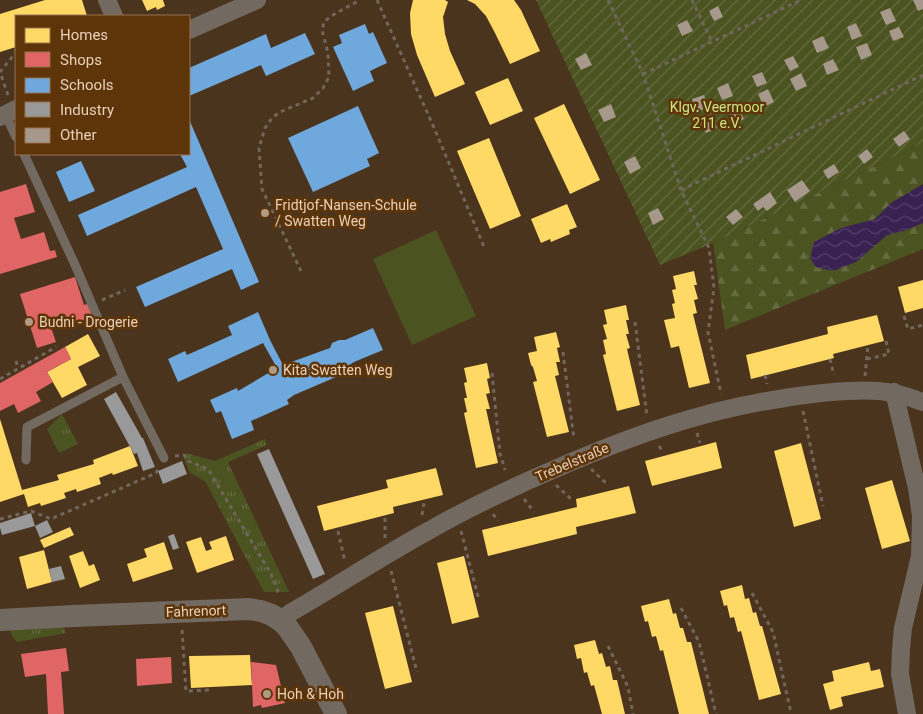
<svg xmlns="http://www.w3.org/2000/svg" width="923" height="714" viewBox="0 0 923 714" font-family="Roboto,sans-serif">
<style>
.grass{fill:url(#grass-tufts)}
.forest{fill:url(#forest-firs)}
.garden{fill:url(#garden-furrows)}
.pitch{fill:#4b5321}
.water{fill:url(#water-waves)}
.homes{fill:#ffd966}
.shops{fill:#e06666}
.schools{fill:#6fa8dc}
.industry{fill:#999}
.building{fill:#a6988a}
.lines{fill:none;stroke-linecap:round;stroke-linejoin:round}
.path{stroke:#71665c;stroke-width:3;stroke-dasharray:4 4;stroke-linecap:butt}
.service{stroke:#726960;stroke-width:9}
.minor{stroke:#726960;stroke-width:18}
.tertiary{stroke:#726960;stroke-width:22}
.poi-dot{fill:#b19984;stroke:#5e3509;stroke-width:2}
.labels{text-anchor:middle;dominant-baseline:central;stroke-width:5;stroke-linejoin:round;paint-order:stroke}
.park-label{font-size:14px;fill:#c9e483;stroke:#5e3509}
.poi-label{font-size:14px;fill:#e9d0bb;stroke:#5e3509;text-anchor:start}
.street-label{font-size:14px;fill:#e9d0bb;stroke:#5e3509}
</style>
<defs>
<pattern id="grass-tufts" width="24" height="20" patternUnits="userSpaceOnUse" patternTransform="scale(1.25)"><rect width="24" height="20" fill="#4b5321"/><path d="M3 7l-1-3M5 7V3M7 7l1-3M15 17l-1-3M17 17v-4M19 17l1-3" fill="none" stroke="#656b3f"/></pattern>
<pattern id="forest-firs" width="22" height="20" patternUnits="userSpaceOnUse" patternTransform="scale(1.25)"><rect width="22" height="20" fill="#4b5321"/><path d="M5 1l3.5 6h-7zM16 11l3.5 6h-7z" fill="#656b3f"/></pattern>
<pattern id="garden-furrows" width="10" height="10" patternUnits="userSpaceOnUse" patternTransform="scale(1.25)"><rect width="10" height="10" fill="#4b5321"/><path d="M-1 1l2-2M0 10L10 0M9 11l2-2" fill="none" stroke="#656b3f"/></pattern>
<pattern id="water-waves" width="16" height="10" patternUnits="userSpaceOnUse" patternTransform="scale(1.25)"><rect width="16" height="10" fill="#392151"/><path d="M0 5q4-4 8 0t8 0" fill="none" stroke="#564068"/></pattern>
</defs>
<rect width="100%" height="100%" fill="#4a341d"/>
<path class="grass" d="M 62,414 L 78,444 L 59,453 L 47,429 Z
M 265,439 L 267,445 L 228,462 L 289,592 L 264,592 L 205,481 L 190,473 L 184,459 L 187,453 L 215,461 Z
M 64,627 L 66,633 L 17,642 L 12,636 L 10,630 Z"/>
<path class="forest" d="M 923,143 L 923,249 L 725,330 L 713,243 Z"/>
<path class="garden" d="M 536,0 L 923,0 L 923,143 L 713,243 L 660,265 Z"/>
<path class="pitch" d="M 436,230 L 476,316 L 412,345 L 373,259 Z"/>
<path class="water" d="M 923,184 L 923,223 L 904,231 L 887,235 L 856,262 L 833,271 L 816,267 L 810,258 L 814,242 L 841,228 L 875,219 L 891,203 Z"/>
<path class="homes" d="M 45,0 L 82,0 L 87,16 L 16,16 L 16,47 L 0,52 L 0,14 Z
M 142,0 L 163,0 L 165,6 L 157,10 L 156,7 L 147,11 Z
M 413,0 L 445,0 L 448,2 L 443,17 L 445,34 L 450,51 L 465,84 L 435,97 L 417,55 L 411,34 L 410,13 Z
M 467,0 L 514,0 L 521,10 L 540,51 L 510,64 L 495,33 L 486,16 L 475,4 Z
M 508,78 L 523,111 L 490,125 L 475,92 Z
M 564,104 L 600,180 L 570,194 L 534,118 Z
M 489,138 L 521,216 L 490,229 L 457,151 Z
M 567,204 L 577,227 L 569,230 L 570,234 L 551,242 L 550,239 L 541,243 L 531,219 Z
M 694,271 L 697,285 L 694,285 L 698,299 L 694,300 L 697,313 L 693,314 L 710,383 L 689,388 L 679,346 L 671,348 L 664,320 L 675,318 L 672,304 L 675,303 L 672,290 L 676,289 L 673,276 Z
M 923,280 L 923,308 L 905,313 L 898,287 Z
M 626,305 L 629,320 L 626,320 L 629,334 L 626,334 L 630,348 L 627,349 L 640,405 L 617,411 L 603,355 L 606,354 L 603,340 L 607,339 L 603,325 L 607,324 L 604,310 Z
M 877,315 L 884,341 L 833,354 L 834,358 L 751,379 L 746,355 L 828,334 L 827,327 Z
M 556,332 L 560,347 L 557,348 L 560,362 L 556,362 L 559,375 L 555,376 L 569,432 L 547,437 L 533,382 L 537,381 L 533,367 L 531,365 L 528,353 L 537,351 L 534,337 Z
M 88,334 L 100,356 L 78,367 L 87,385 L 62,398 L 47,372 L 71,359 L 65,347 Z
M 487,363 L 490,378 L 487,379 L 490,393 L 486,394 L 490,409 L 486,409 L 498,463 L 476,468 L 464,413 L 467,412 L 464,398 L 467,398 L 464,383 L 467,382 L 464,368 Z
M 0,419 L 22,490 L 59,480 L 57,475 L 94,464 L 93,460 L 130,446 L 138,466 L 113,475 L 112,473 L 99,478 L 101,484 L 77,492 L 76,489 L 64,493 L 66,498 L 41,506 L 40,503 L 28,507 L 24,494 L 0,502 Z
M 716,442 L 722,468 L 652,486 L 645,461 Z
M 801,443 L 821,519 L 794,527 L 774,451 Z
M 436,468 L 443,495 L 393,507 L 394,513 L 324,531 L 317,506 L 388,488 L 386,480 Z
M 892,480 L 910,541 L 882,549 L 865,488 Z
M 629,486 L 636,513 L 576,527 L 577,534 L 488,556 L 482,530 L 577,507 L 576,499 Z
M 70,527 L 74,535 L 44,548 L 40,540 Z
M 226,536 L 234,560 L 197,573 L 186,542 L 201,537 L 206,551 L 212,549 L 209,542 Z
M 164,542 L 173,569 L 133,582 L 127,564 L 147,557 L 144,549 Z
M 44,550 L 52,582 L 27,589 L 19,557 Z
M 83,551 L 89,566 L 94,564 L 100,580 L 80,588 L 69,556 Z
M 464,556 L 479,617 L 452,624 L 437,563 Z
M 742,585 L 745,599 L 749,598 L 753,613 L 756,612 L 760,626 L 762,626 L 781,694 L 759,700 L 741,631 L 738,632 L 734,617 L 730,618 L 727,605 L 724,606 L 720,591 Z
M 669,599 L 673,614 L 676,613 L 680,628 L 683,628 L 687,642 L 691,642 L 709,714 L 679,714 L 663,650 L 660,651 L 656,636 L 652,637 L 648,621 L 645,622 L 641,606 Z
M 393,606 L 412,682 L 385,689 L 365,613 Z
M 595,640 L 599,654 L 602,653 L 606,667 L 610,666 L 613,680 L 617,680 L 625,714 L 602,714 L 594,685 L 591,686 L 587,672 L 584,673 L 581,658 L 577,659 L 574,645 Z
M 250,655 L 252,685 L 191,688 L 189,656 Z
M 869,662 L 871,671 L 880,669 L 884,687 L 841,697 L 843,706 L 830,710 L 823,684 L 834,681 L 832,671 Z"/>
<path class="shops" d="M 26,184 L 35,212 L 14,218 L 21,239 L 44,232 L 50,251 L 55,250 L 57,257 L 0,274 L 0,192 Z
M 75,277 L 84,305 L 90,303 L 95,317 L 69,325 L 65,314 L 48,319 L 56,342 L 37,348 L 20,294 Z
M 65,347 L 71,359 L 47,372 L 53,382 L 36,392 L 41,401 L 18,413 L 14,404 L 0,411 L 0,383 Z
M 66,648 L 69,671 L 61,672 L 64,714 L 48,714 L 46,674 L 25,677 L 21,654 Z
M 171,657 L 172,683 L 137,686 L 136,659 Z
M 251,662 L 276,665 L 285,703 L 262,708 L 261,705 L 253,707 Z"/>
<path class="schools" d="M 365,24 L 369,34 L 373,32 L 387,63 L 370,71 L 374,81 L 353,91 L 333,47 L 342,43 L 339,35 Z
M 305,33 L 315,54 L 266,76 L 261,65 L 189,96 L 189,68 L 266,34 L 271,48 Z
M 358,106 L 379,153 L 367,159 L 370,166 L 313,192 L 288,138 Z
M 189,119 L 259,282 L 241,290 L 232,269 L 145,307 L 136,287 L 223,249 L 196,187 L 87,236 L 78,215 L 187,167 L 180,154 L 189,154 Z
M 81,161 L 95,191 L 69,202 L 56,172 Z
M 258,312 L 270,340 L 283,365 L 330,348 L 332,343 L 339,340 L 345,340 L 373,328 L 383,350 L 354,362 L 348,366 L 350,371 L 294,395 L 287,400 L 289,404 L 251,421 L 254,430 L 232,439 L 221,411 L 216,413 L 210,400 L 237,388 L 238,391 L 277,368 L 263,343 L 178,382 L 168,359 L 185,351 L 187,355 L 232,335 L 228,326 Z"/>
<path class="industry" d="M 116,392 L 142,438 L 143,438 L 155,467 L 143,471 L 137,453 L 134,454 L 104,399 Z
M 269,449 L 325,574 L 313,579 L 257,454 Z
M 182,461 L 187,474 L 163,484 L 158,471 Z
M 31,513 L 35,526 L 2,535 L 0,528 L 0,523 Z
M 47,520 L 53,532 L 40,538 L 35,526 Z
M 174,534 L 179,548 L 173,550 L 168,536 Z
M 61,566 L 65,579 L 52,582 L 49,569 Z"/>
<path class="building" d="M 913,0 L 923,0 L 923,9 L 918,11 Z
M 718,6 L 723,17 L 714,21 L 709,11 Z
M 890,8 L 896,21 L 886,25 L 880,12 Z
M 687,20 L 693,31 L 682,36 L 677,25 Z
M 856,23 L 862,36 L 852,40 L 847,27 Z
M 899,27 L 904,37 L 893,41 L 889,31 Z
M 823,36 L 829,48 L 817,53 L 812,41 Z
M 867,43 L 872,55 L 861,60 L 856,47 Z
M 586,53 L 592,65 L 581,70 L 575,59 Z
M 793,56 L 799,67 L 790,71 L 784,60 Z
M 833,59 L 839,70 L 827,75 L 823,64 Z
M 762,72 L 767,83 L 757,87 L 752,76 Z
M 801,73 L 807,86 L 796,91 L 790,79 Z
M 728,83 L 733,96 L 722,100 L 717,88 Z
M 768,89 L 774,102 L 764,107 L 758,94 Z
M 704,95 L 708,107 L 696,112 L 692,99 Z
M 611,104 L 616,117 L 604,122 L 598,110 Z
M 737,104 L 744,119 L 733,124 L 727,108 Z
M 712,116 L 717,128 L 706,133 L 700,121 Z
M 904,131 L 910,139 L 899,147 L 893,139 Z
M 867,149 L 873,157 L 864,164 L 858,156 Z
M 635,156 L 641,168 L 630,174 L 624,162 Z
M 834,164 L 839,172 L 828,179 L 823,171 Z
M 802,180 L 810,191 L 795,202 L 787,190 Z
M 770,192 L 777,203 L 767,211 L 763,207 L 758,211 L 753,204 Z
M 658,208 L 664,219 L 653,225 L 648,213 Z
M 736,209 L 743,217 L 733,225 L 726,217 Z"/>
<g class="lines">
<path class="path" d="M 377,0 L 435,130 L 485,249
M 608,0 L 643,74 L 681,190 L 709,248 L 714,288 L 708,332 L 721,394
M 692,0 L 712,42
M 643,74 L 801,0
M 8,95 L 0,72 L 13,56 L 16,55
M 681,190 L 923,75
M 301,271 L 262,189 L 259,148 L 265,128 L 272,118 L 280,112 L 313,98 L 323,88 L 329,77 L 328,53 L 322,30 L 324,22 L 331,16 L 360,0
M 102,300 L 125,290
M 904,316 L 908,329 L 923,325
M 635,322 L 647,416
M 563,352 L 574,439
M 830,359 L 834,375
M 867,359 L 889,354 L 886,341
M 16,361 L 18,368
M 492,373 L 500,454 L 505,470
M 765,375 L 767,384
M 865,376 L 868,345
M 0,379 L 56,347
M 803,411 L 823,506
M 697,433 L 700,443
M 659,446 L 663,452
M 175,456 L 184,455 L 188,461 L 208,469 L 271,574 L 279,594
M 591,469 L 608,485
M 556,485 L 573,501
M 524,499 L 534,512
M 493,514 L 498,521
M 422,515 L 424,503
M 0,519 L 31,511 L 51,519 L 156,473 L 159,467
M 338,531 L 345,562
M 461,531 L 479,600
M 385,538 L 385,518
M 391,571 L 417,672
M 752,593 L 773,632 L 791,713
M 681,608 L 699,642 L 716,714
M 182,630 L 186,691 L 210,690
M 608,646 L 628,687 L 633,714"/>
<path class="service" d="M 5,114 L 16,137
M 24,154 L 76,267 L 123,377 L 164,458
M 26,460 L 27,427 L 123,377"/>
<path class="minor" d="M 107,0 L 114,16
M 189,30 L 257,0
M 0,117 L 16,109
M 894,392 L 917,488 L 921,516 L 920,556 L 903,628 L 901,649 L 900,674 L 907,714
M 281,621 L 290,613 C 337,586 382,556 430,530 C 470,507 513,487 555,469 C 631,436 703,410 785,398 C 817,393 848,389 879,391 C 884,392 890,392 894,393 C 904,395 914,399 923,402"/>
<path class="tertiary" d="M 0,620 L 73,616 L 249,609 L 261,611 L 272,615 L 281,621 L 288,628 L 301,647 L 336,714"/>
</g>
<g class="poi-dot">
<circle cx="265" cy="213" r="5"/>
<circle cx="29" cy="322" r="5"/>
<circle cx="273" cy="370" r="5"/>
<circle cx="267" cy="694" r="5"/>
</g>
<g class="labels">
<g class="park-label">
<text x="717" y="107">Klgv. Veermoor<tspan x="717" dy="16">211 e.V.</tspan></text>
</g>
<g class="poi-label">
<text x="275" y="205">Fridtjof-Nansen-Schule<tspan x="275" dy="16">/ Swatten Weg</tspan></text>
<text x="39" y="322">Budni - Drogerie</text>
<text x="283" y="370">Kita Swatten Weg</text>
<text x="277" y="694">Hoh &amp; Hoh</text>
</g>
<g class="street-label">
<text transform="translate(572 462) rotate(-23)">Trebelstraße</text>
<text transform="translate(196 611) rotate(-2)">Fahrenort</text>
</g>
</g>
<rect x="15" y="15" width="175" height="140" fill="#5e3509" stroke="#967350"/>
<rect x="25" y="28" width="25" height="15" fill="#ffd966" stroke="#967350"/>
<text x="60" y="40" font-size="15" fill="#e9d0bb">Homes</text>
<rect x="25" y="52" width="25" height="15" fill="#e06666" stroke="#967350"/>
<text x="60" y="65" font-size="15" fill="#e9d0bb">Shops</text>
<rect x="25" y="78" width="25" height="15" fill="#6fa8dc" stroke="#967350"/>
<text x="60" y="90" font-size="15" fill="#e9d0bb">Schools</text>
<rect x="25" y="102" width="25" height="15" fill="#999999" stroke="#967350"/>
<text x="60" y="115" font-size="15" fill="#e9d0bb">Industry</text>
<rect x="25" y="128" width="25" height="15" fill="#a6988a" stroke="#967350"/>
<text x="60" y="140" font-size="15" fill="#e9d0bb">Other</text>
</svg>
